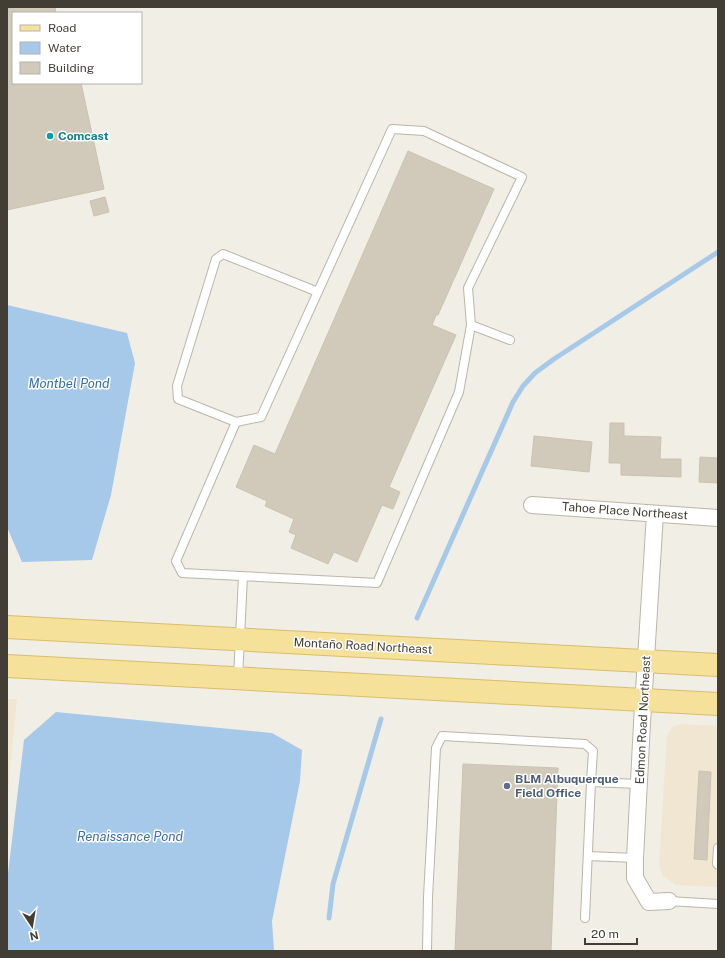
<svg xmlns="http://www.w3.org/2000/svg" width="725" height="958" viewBox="0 0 725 958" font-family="'Public Sans',sans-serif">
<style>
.commercial{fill:#f1e6d1}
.water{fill:#a6c9e9}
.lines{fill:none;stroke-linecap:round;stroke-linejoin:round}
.stream{stroke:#a6c9e9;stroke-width:5}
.building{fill:#d1cabb;stroke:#cbc2af}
.lane-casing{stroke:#bbb6a8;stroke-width:10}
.street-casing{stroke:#bbb6a8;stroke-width:18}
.primary-casing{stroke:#d8be6b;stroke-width:24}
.lane{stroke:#fff;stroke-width:8}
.street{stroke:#fff;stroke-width:16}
.primary{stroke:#f5e19a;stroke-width:22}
.culture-dot{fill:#0f9aa8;stroke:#fff;stroke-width:1.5}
.service-dot{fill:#5c6f8a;stroke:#fff;stroke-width:1.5}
.labels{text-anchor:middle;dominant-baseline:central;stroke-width:3;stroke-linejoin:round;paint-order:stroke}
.culture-label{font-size:12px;font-weight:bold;fill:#0d838f;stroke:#fff;text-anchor:start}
.street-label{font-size:12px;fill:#433e35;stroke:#fff}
.service-label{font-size:12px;font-weight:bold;fill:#4e5e75;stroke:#fff;text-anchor:start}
.water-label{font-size:13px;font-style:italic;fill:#3870a4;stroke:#fff}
</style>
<rect width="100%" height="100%" fill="#f1eee5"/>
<path class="commercial" d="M 7,699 L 17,699 L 7,801 Z
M 681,724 L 718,726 L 718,887 L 676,885 L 663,876 L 659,865 L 667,735 L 672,727 Z"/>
<path class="water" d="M 7,305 L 127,333 L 135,363 L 111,495 L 92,560 L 22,562 L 7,527 Z
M 56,712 L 272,733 L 302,750 L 300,781 L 272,921 L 274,951 L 7,951 L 7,882 L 24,740 Z"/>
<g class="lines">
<path class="stream" d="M 417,618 L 513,402 L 523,386 L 535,373 L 554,359 L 718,252
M 329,918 L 333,884 L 381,719"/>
</g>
<path class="building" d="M 7,7 L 55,7 L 56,13 L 13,13 L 13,83 L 81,83 L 104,189 L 7,210 Z
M 408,151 L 494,189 L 438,315 L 436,315 L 432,325 L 456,335 L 389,487 L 400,492 L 393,509 L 382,505 L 357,562 L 334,552 L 328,564 L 291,548 L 296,535 L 289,532 L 294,519 L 265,506 L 267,501 L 236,487 L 254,445 L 275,454 Z
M 105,197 L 109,212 L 94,216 L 90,201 Z
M 610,423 L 624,423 L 624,436 L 661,437 L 660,459 L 681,459 L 681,477 L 621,475 L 621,463 L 609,463 Z
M 534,436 L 592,442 L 589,472 L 531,466 Z
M 700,457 L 718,458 L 718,483 L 699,482 Z
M 463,764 L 558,768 L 551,951 L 455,951 Z
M 699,771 L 711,772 L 707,860 L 694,859 Z"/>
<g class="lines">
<g class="lane-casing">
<path id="lane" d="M 392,129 L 424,131 L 522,177 L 468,288 L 471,325 L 459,392 L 377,583 L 182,573 L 176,561 L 236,422 L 261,417 Z
M 471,325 L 510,340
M 236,422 L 178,399 L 177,386 L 216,259 L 223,254 L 318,292
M 238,678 L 243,576
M 718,848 L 717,864 L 718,865
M 588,856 L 635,858
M 669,901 L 718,904
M 585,918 L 591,782 L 639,784
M 427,951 L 428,897 L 436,748 L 442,736 L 585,744 L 593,751 L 591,782"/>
</g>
<g class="street-casing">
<path id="street" d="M 532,505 L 718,518
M 655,514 L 642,723 L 635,858 L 635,878 L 649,902 L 669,901"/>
</g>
<g class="primary-casing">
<path id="primary" d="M 7,627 L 718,665
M 7,666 L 718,704"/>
</g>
<use href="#lane" class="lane"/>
<use href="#street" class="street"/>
<use href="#primary" class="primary"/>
</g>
<circle class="culture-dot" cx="50" cy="136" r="4"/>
<circle class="service-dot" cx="507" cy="786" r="4"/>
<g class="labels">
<g class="culture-label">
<text x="58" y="136">Comcast</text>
</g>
<g class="street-label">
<text transform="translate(625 511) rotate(4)">Tahoe Place Northeast</text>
<text transform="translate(363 646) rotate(3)">Montaño Road Northeast</text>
<text transform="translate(643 720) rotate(-87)">Edmon Road Northeast</text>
</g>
<g class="service-label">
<text x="515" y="779">BLM Albuquerque<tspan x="515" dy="14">Field Office</tspan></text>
</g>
<g class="water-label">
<text x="69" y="383">Montbel Pond</text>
<text x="130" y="836">Renaissance Pond</text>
</g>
</g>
<rect width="725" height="958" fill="none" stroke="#433e35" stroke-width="16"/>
<rect x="12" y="12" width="130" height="72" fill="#ffffff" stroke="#b4b2ae"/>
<rect x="20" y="25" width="20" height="6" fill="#f5e19a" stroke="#b4b2ae"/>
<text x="48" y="32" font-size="12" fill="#433e35">Road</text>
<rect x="20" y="42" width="20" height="12" fill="#a6c9e9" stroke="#b4b2ae"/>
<text x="48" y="52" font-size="12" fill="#433e35">Water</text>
<rect x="20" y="62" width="20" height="12" fill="#d1cabb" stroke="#b4b2ae"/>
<text x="48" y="72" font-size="12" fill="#433e35">Building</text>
<g transform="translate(32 926) rotate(168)" stroke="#ffffff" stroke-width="3" paint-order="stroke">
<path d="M0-3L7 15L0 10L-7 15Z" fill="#433e35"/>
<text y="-6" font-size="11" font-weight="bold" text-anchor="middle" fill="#433e35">N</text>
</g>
<path d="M585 938v6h52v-6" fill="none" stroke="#433e35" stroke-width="2"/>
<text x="591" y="938" font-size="12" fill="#433e35" stroke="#ffffff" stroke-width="3" paint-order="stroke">20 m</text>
</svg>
